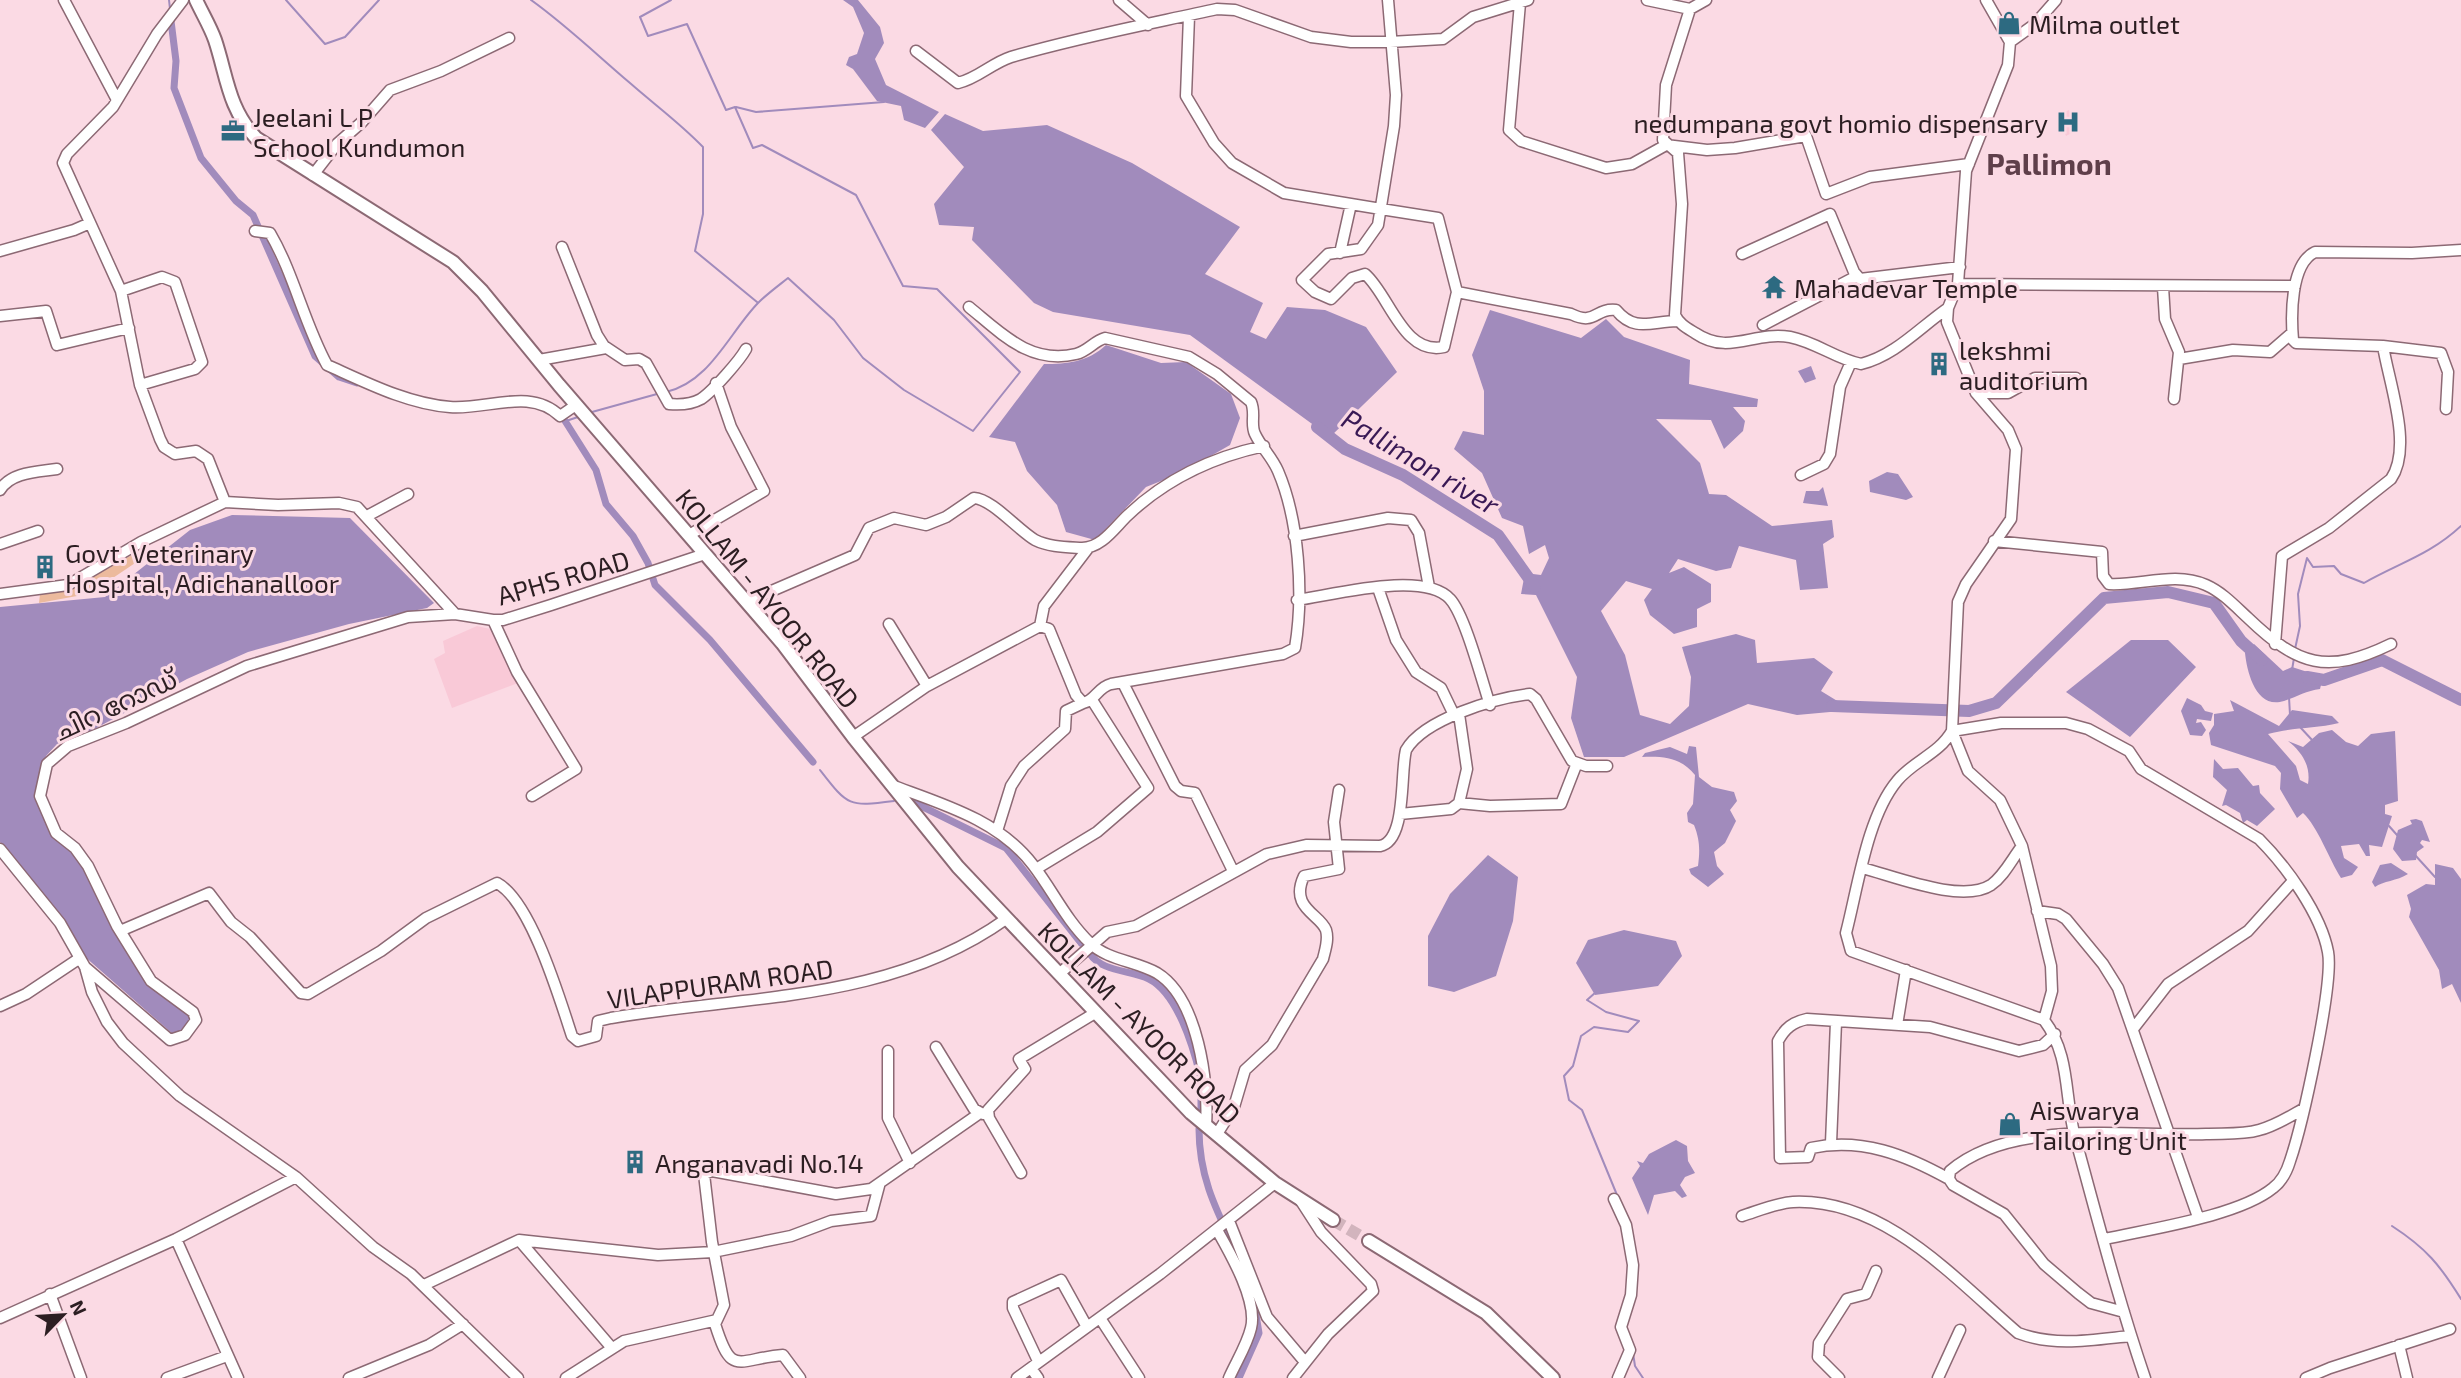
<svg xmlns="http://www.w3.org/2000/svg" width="2461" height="1378" viewBox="0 0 2461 1378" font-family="'Exo 2','Noto Sans Malayalam',sans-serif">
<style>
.built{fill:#f9c9d7}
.green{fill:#ecba9d}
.water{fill:#a18bbc}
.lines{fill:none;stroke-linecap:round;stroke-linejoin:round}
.stream{stroke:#a18bbc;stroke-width:2}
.canal{stroke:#a18bbc;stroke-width:7}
.river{stroke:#a18bbc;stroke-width:12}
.major-tunnel{stroke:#d2b4bd;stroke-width:12;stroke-dasharray:12 6;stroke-linecap:butt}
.minor-casing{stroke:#8c6974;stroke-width:13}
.major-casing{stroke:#8c6974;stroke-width:16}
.minor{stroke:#fff;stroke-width:10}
.major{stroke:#fff;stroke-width:12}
.labels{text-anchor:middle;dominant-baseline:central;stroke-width:6;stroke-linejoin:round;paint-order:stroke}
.poi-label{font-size:26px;fill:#2c1e22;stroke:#fbdae4;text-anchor:start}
.street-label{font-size:26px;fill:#2c1e22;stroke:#fbdae4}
.water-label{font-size:28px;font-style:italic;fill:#391955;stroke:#fbdae4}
.quarter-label{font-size:30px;font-weight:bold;fill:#5f3f4a;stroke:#fbdae4}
</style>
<rect width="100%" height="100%" fill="#fbdae4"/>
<path class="built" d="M 2069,110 L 2079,129 L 2066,136 L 2057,115 Z
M 477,626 L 495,630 L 518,683 L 452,708 L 434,659 L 445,653 L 443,641 Z"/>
<path class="green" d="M 140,550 L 144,557 L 104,584 L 106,590 L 100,594 L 96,587 L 77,596 L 39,603 L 40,594 C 78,587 107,570 140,550 Z"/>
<path class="water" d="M 843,0 L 858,0 L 880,27 L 884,43 L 875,59 L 886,85 L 939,112 L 925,128 L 904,120 L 901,106 L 877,101 L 853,69 L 846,65 L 849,57 L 857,54 L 864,33 L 853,7 Z
M 945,114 L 983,131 L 1047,125 L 1132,163 L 1240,227 L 1205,274 L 1263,303 L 1250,332 L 1266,339 L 1287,307 L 1325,310 L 1366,327 L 1397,372 L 1330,437 L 1190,335 L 1053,312 L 1034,303 L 972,240 L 974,227 L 939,225 L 934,204 L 964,167 L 931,130 Z
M 1490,310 L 1581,338 L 1606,319 L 1624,337 L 1690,360 L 1689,384 L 1758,399 L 1757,407 L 1733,407 L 1745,421 L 1743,431 L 1724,449 L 1711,420 L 1656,419 L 1700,463 L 1709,494 L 1726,495 L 1772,526 L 1832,520 L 1834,537 L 1823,544 L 1828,588 L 1800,590 L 1796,560 L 1739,546 L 1731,568 L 1716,571 L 1678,559 L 1669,573 L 1684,567 L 1711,584 L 1711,602 L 1697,609 L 1697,627 L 1674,634 L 1650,615 L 1644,600 L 1652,589 L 1626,581 L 1601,611 L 1625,655 L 1640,715 L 1670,724 L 1689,706 L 1691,677 L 1682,647 L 1736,634 L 1755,640 L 1757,663 L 1814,658 L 1833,672 L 1821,691 L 1852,710 L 1797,715 L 1748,704 L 1624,757 L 1584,757 L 1571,718 L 1577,677 L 1536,595 L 1521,594 L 1525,573 L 1541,575 L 1549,558 L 1545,545 L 1529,554 L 1523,526 L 1502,518 L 1482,473 L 1454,449 L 1463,431 L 1484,435 L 1484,391 L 1472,355 Z
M 1106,345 L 1161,363 L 1186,362 L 1231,394 L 1240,418 L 1230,445 L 1181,473 L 1146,487 L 1095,540 L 1066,532 L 1057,505 L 1027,471 L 1015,442 L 989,437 L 1044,364 C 1067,364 1088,362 1106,345 Z
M 1811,366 L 1816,379 L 1805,383 L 1798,371 Z
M 1887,472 L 1898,474 L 1913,497 L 1906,500 L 1870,492 L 1869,481 Z
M 1823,487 L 1828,506 L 1803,503 L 1806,491 L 1819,491 Z
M 232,515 L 350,518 L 434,603 L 427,608 L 349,624 L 248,652 L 187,679 L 89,732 L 57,744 L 46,756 L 39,784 L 39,804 L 76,854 L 149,984 L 192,1013 L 191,1022 L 181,1035 L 174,1035 L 84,956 L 42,892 L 0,842 L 0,607 L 105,597 L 190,530 Z
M 2131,640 L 2168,640 L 2196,667 L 2130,737 L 2066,692 Z
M 2254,644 L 2283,671 L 2292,667 L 2323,677 L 2320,689 C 2306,691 2296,697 2284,701 C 2256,710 2247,672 2245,653 Z
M 2187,698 L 2201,705 L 2205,711 L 2213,713 L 2211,721 L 2197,719 L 2196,723 L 2201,722 L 2206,730 L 2202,736 L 2190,735 L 2181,711 Z
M 2230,700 L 2279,726 L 2292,710 L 2332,716 L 2339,723 C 2314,729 2293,727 2268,734 L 2296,766 L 2300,780 L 2308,784 C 2311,766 2302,752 2288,741 L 2303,747 L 2319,733 L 2332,730 L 2346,742 L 2358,746 L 2371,734 L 2395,731 L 2398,801 L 2385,805 L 2385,814 L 2392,816 L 2382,847 L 2369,845 L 2370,856 L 2366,856 L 2359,844 L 2341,846 L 2344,858 L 2358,867 L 2352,875 L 2341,878 C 2329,859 2318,827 2303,813 L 2297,818 L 2280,789 L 2281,773 L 2275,766 L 2211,745 L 2209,733 L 2214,725 L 2214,714 L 2234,711 Z
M 1689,746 L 1696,747 L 1699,777 L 1712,787 L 1734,792 L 1737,801 L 1730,810 L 1736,821 L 1725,843 L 1714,852 L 1717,866 L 1724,874 L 1708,887 L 1691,874 L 1689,869 L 1698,866 C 1700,851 1700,840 1694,825 L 1688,822 L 1687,813 L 1693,804 L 1695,775 C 1681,758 1665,756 1642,757 L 1645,753 L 1670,747 L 1687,754 Z
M 2214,759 L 2223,769 L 2238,768 L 2253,786 L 2259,785 L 2260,793 L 2275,809 L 2257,826 L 2247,820 L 2243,823 L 2240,813 L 2226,805 L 2222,806 L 2227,790 L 2213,777 Z
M 2416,819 L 2422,821 L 2430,842 L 2422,840 L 2420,843 L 2424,847 L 2417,852 L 2416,860 L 2402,861 L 2393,849 L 2398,830 L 2412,824 L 2410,820 Z
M 1488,855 L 1518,877 L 1513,921 L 1496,976 L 1454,992 L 1428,986 L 1428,936 L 1450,894 Z
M 2391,863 L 2408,874 C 2397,881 2383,881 2375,887 L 2372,882 L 2380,865 Z
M 2435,864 L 2453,868 L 2461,879 L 2461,1003 L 2452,984 L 2442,989 L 2439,970 L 2409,917 L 2411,909 L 2407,895 L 2426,884 L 2435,885 Z
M 1624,930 L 1676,941 L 1682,956 L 1658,986 L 1595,995 L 1576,963 L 1588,940 Z
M 1676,1140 L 1687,1146 L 1688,1161 L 1695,1173 L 1685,1177 L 1680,1185 L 1687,1196 L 1682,1198 L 1675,1191 L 1654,1195 L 1648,1215 L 1632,1178 L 1640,1166 L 1637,1161 L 1643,1163 L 1649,1154 Z"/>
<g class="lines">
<path class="stream" d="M 169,0 L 170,9
M 286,0 L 325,44 L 345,37 L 379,0
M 531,0 C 566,25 597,55 630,83 C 655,105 680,123 703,147 L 703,214 L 695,251 L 757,302
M 736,107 L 756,112 L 884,102
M 666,392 C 710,382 729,333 758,303 C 767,294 778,286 788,278 L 834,320 L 863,358 L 904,390 L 973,431 L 1020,372 L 937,289 L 903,286 L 856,195 L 762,145 L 753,148 L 735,107 L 726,110 L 687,24 L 648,36 L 640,17 L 671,0
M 592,412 L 657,394
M 566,421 L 578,417
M 2295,649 L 2300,626 L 2298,594 L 2307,558 L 2313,567 L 2334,566 L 2341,574 L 2364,583 C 2399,563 2430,555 2461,526
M 2292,670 L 2294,658
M 2289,697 L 2290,715
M 2300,727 L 2313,741
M 820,770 C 848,806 848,807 894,801
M 2389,826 L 2397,835
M 2415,855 L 2435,877
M 1596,992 L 1587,1000 L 1606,1012 L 1639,1021 L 1628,1032 L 1594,1027 L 1581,1036 L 1573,1066 L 1564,1076 L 1569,1100 L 1582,1110 L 1617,1195
M 2392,1226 C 2426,1248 2440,1265 2461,1299
M 1633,1353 L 1635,1366 L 1643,1378"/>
<path class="canal" d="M 171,21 L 176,61 L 174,88 L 201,158 L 236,201 L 253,215 L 315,356 L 339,377 L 357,383
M 560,413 L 596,470 L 606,504 L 633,536 L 648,563 L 655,585 L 710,640 L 813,762
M 913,802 L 1006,848 L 1081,943
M 1090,954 C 1102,972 1131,970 1149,979 C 1177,993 1193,1046 1200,1075
M 1201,1111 L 1201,1090
M 1199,1129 C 1199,1181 1219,1215 1241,1262
M 1239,1378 L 1259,1333 L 1254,1303"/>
<path class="river" d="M 1317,427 L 1345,449 L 1403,475 L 1498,535 L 1535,587
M 2307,677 L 2324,680 L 2382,660 L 2461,700
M 1832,706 L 1969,711 L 1996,703 L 2104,598 L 2168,592 L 2214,603 L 2241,641 L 2262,660"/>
<path class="major-tunnel" d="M 1333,1220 L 1369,1241"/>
<g class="minor-casing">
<path id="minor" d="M 64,0 L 117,100
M 1119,0 L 1148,25
M 1647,0 L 1690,9
M 1706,0 L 1690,9 L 1666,85 L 1663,140 L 1678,153 L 1682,204 L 1675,315 C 1679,324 1687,328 1695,333 C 1729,356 1753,331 1790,337 C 1816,342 1836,359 1861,364 C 1896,355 1919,328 1948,308
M 1986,0 L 2010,42 L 2008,65 L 1966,171 L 1958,284 L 1948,308 L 1947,322 L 1976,393 L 2008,430 L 2016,449 L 2011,519 L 1966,584 L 1958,602 L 1952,731 C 1939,754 1913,761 1897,781 C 1867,817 1858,887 1846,933 L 1851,951 L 2044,1020 C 2071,1056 2064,1096 2075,1137 C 2097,1217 2118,1299 2145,1378
M 1520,3 L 1509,130 L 1521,141 L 1606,168 L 1632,164 L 1666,145 L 1707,150 L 1735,148 L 1806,136 L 1826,194 L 1870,177 L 1969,164
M 1189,16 L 1186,96 L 1214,143 L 1232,163 L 1284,193 L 1381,209 L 1438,218 L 1457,292 L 1444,347 C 1403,356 1389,294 1365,274 L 1352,278 L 1331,299 L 1315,292 L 1302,280 L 1328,254 L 1361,249 L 1378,225 L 1394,126 L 1396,95 L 1388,0
M 2010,42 L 2035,24 L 2056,0
M 916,51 L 958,83 C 977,79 992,63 1011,57 C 1079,37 1149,24 1217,9 L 1235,10 L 1311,37 L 1351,42 L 1390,42 L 1443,39 L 1473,17 L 1528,0
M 313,175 L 337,144 L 362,122 L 390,90 L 441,71 L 509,38
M 255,231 L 270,233 C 294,274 304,323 327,365 C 365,382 408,404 450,407 C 488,410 530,387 560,416 L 576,405
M 562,247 L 597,335 L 604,346 L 625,360 L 639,359 L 646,363 L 669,404 C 680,405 692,404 701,399 C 713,391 740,360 746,349
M 0,251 L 74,230 L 90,223
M 1340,253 L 1351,204
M 1742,254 L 1830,214 L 1854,272 L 1860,279 L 1960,267
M 1958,284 L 2295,286
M 2163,287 L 2165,319 L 2179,352 L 2174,399
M 121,291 L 162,277 L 175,282 L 202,362 L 195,369 L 140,385
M 1457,292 L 1571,314 C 1596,326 1594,308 1616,310 C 1635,333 1652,321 1677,321
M 0,316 L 46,311 L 57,345 L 129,328
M 1763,325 L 1857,276
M 2179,359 L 2233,350 L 2270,352 L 2292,333
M 539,360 L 606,348
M 1976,393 L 2008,393 L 2035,378 L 2076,378
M 2446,409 L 2448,372 L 2441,353 L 2383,346 L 2296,343 L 2293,340 C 2291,317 2290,264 2315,252 L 2412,253 L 2461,250
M 1801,475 L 1824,464 L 1830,454 L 1840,387 L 1851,362
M 0,490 C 11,472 37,472 57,469
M 225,502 L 278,505 L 339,503 L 357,507 L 455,614 L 493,620 L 503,620 L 551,605 L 705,554
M 367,516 L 408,494
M 689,535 L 764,491 L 731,427 L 716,383
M 1294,536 L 1388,518 L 1411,520 L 1419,533 L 1429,587
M 1994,541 L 2102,552 L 2103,576 L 2109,584 C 2140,586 2175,571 2206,585 C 2222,592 2235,606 2248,618 C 2298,666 2327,675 2391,644
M 0,544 L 38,531
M 1378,588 L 1396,640 L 1416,672 L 1441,688 L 1454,715
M 0,594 L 68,585 L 141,542 L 225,502 L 208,459 L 196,451 L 175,454 L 164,447 L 160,439 L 140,385 L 121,291 L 63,163 L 67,154 L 113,107 L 157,34 L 183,0
M 1297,600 C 1333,595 1424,570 1450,599 C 1465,615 1482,681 1490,705
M 746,602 L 855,555 L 869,528 L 894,518 L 926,525 L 946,517 L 974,498 C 992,499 1018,530 1035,540 C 1049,547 1066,547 1082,548 C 1102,548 1115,527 1128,515 C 1166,479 1213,457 1264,446
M 493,620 L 517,672 L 576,769 L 532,796
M 889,624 L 927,686
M 1040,626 L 1044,606 L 1089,547
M 2275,644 L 2282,556 L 2329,528 L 2391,479 C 2413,447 2389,383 2383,346
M 1123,683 L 1175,786 L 1181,791 L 1195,793 L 1233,871
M 853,737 L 927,686 L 1040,626 L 1049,629 L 1076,695 L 1083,703 C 1095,701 1098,687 1111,684 L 1283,654 L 1295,648 C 1304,595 1299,520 1278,471 C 1272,457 1261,447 1255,434 C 1250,424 1256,413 1251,402 L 1217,374 L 1189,357 L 1105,338 C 1094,341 1088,351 1076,354 C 1030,365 1001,333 969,307
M 891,785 C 942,804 999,820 1033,865 C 1053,891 1066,920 1090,943 C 1107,960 1136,961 1157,973 C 1198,998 1209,1083 1206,1125
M 1459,803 L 1490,806 L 1561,804 L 1577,763
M 1400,814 L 1451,809 L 1459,803 L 1467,769 L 1459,714
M 997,831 L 1011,786 L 1024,766 L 1065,729 L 1066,711 L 1083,703
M 0,849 L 60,923 L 85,967 L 92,992 L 107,1022 L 123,1043 L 180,1096 L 296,1177 L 373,1247 L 411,1274 L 518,1378
M 1862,868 C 1894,876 1962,904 1991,885 C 2004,876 2012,859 2022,846
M 1036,869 L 1097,832 L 1148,788 L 1092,700
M 2037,911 L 2058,914 L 2066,919 L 2103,964 L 2118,988 L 2198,1217
M 120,931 L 209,893 L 231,922 L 250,937 L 301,993 L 308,994 L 381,951 L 426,918 L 497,883 C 531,901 560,1000 572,1036 L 578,1041 L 596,1036 L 598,1021 L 611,1018 C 747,995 890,1002 1006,919
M 85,967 L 170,1040 L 185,1035 L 196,1020 L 193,1012 L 151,981 L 117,926 L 88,866 L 75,848 L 56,833 L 40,796 L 47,764 L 68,746 L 126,723 L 247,666 L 408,617 L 455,614
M 1059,974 L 1107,932 L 1136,926 L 1267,854 L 1306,845 L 1380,846 C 1407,841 1400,773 1406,750 C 1424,719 1495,698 1530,694 L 1536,699 L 1572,761 L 1586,766 L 1607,766
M 0,1006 L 26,994 L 80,958
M 2044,1020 L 2052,991 L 2051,966 L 2022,846 L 2000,800 L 1968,771 L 1952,731 L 2001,723 L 2066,723 L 2088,729 L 2129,751 L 2141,769 L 2259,839 C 2286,866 2321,914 2328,952 C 2334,984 2302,1126 2290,1161 C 2287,1171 2281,1182 2273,1188 C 2239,1216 2149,1229 2105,1239
M 1897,1025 L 1906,970
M 2133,1029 L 2168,984 L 2248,931 L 2293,881
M 936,1047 L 974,1109 L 983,1114
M 888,1051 L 888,1118 L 910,1163
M 1217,1134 L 1234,1107 L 1245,1070 L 1272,1045 L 1323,959 C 1325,950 1329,940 1326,930 C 1320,914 1289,908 1304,876 L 1339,869 L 1334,822 L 1339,790
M 1831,1143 L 1836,1022
M 1021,1173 L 989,1118 L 988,1110 L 1025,1069 L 1019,1059 L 1095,1013
M 1949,1179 C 1906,1155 1861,1137 1811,1148 L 1808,1157 L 1780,1158 L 1778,1041 C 1785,1028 1793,1022 1807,1019 L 1930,1027 L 2019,1051 L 2043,1045 L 2055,1034
M 1614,1199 L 1626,1225 L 1633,1265 L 1631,1295 L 1621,1327 L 1630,1350 L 1618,1378
M 1742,1216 C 1758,1211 1776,1203 1793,1202 C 1884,1198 1955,1279 2018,1333 C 2055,1347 2092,1340 2130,1336
M 1229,1221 L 1267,1317 L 1305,1362
M 1217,1230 C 1230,1253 1258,1301 1251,1328 C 1247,1345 1236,1362 1229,1378
M 176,1239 L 238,1378
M 519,1240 L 611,1347
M 424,1285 L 519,1240 L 658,1255 L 713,1252 L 791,1236 L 831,1221 L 871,1216 L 879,1186
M 50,1294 L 81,1378
M 2124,1312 L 2091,1303 L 2078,1293 L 2044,1264 L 2004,1214 L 1953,1185 L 1949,1179 L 1950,1171 C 2012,1118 2128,1137 2206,1134 C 2223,1133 2242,1135 2259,1130 C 2275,1126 2289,1117 2303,1109
M 0,1318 L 176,1239 L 296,1177
M 1100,1318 L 1139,1378
M 2399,1345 L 2407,1378
M 1038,1361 L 1013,1308 L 1013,1302 L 1061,1280 L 1087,1327
M 1031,1368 L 1038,1378
M 167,1378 L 227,1356
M 349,1378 L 429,1345 L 463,1324
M 566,1378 L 624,1341 L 717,1320
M 800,1378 L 783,1355 C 736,1359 732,1378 715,1324 L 724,1305 L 712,1242 L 704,1174 L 712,1171 L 836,1194 L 871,1189 L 980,1113
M 1017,1378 L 1160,1274 L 1275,1183
M 1293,1378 L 1328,1334 L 1373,1291 L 1371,1284 L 1321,1232 L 1299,1198
M 1839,1378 L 1818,1357 L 1819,1343 L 1847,1299 L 1866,1294 L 1876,1271
M 1938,1378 L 1960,1330
M 2306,1378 L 2330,1368 L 2450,1329"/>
</g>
<g class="major-casing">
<path id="major" d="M 196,0 C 202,13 210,26 215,40 C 227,76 228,108 256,138 L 453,262 L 482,291 L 559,385 L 782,643 L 853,737 L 958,867 L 1191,1113 L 1275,1183 L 1333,1220
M 1369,1241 L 1486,1313 L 1553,1378"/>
</g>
<use href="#minor" class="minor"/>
<use href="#major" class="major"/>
</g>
<defs>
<g id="shop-bare" transform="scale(1.89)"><path d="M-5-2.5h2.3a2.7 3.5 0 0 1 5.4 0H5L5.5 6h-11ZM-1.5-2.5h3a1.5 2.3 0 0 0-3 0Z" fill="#2d6a81" stroke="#fbdae4" stroke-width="2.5" paint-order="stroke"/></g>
<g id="hospital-bare" transform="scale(1.89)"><path d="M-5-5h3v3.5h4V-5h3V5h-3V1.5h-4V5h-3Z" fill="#2d6a81" stroke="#fbdae4" stroke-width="2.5" paint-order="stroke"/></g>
<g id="office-bare" transform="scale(1.89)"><path d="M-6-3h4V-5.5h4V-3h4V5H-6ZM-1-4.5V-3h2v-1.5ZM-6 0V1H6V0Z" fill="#2d6a81" stroke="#fbdae4" stroke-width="2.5" paint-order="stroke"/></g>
<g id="temple-bare" transform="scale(1.89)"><path d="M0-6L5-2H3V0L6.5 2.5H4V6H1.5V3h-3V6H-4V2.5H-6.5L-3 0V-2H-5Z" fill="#2d6a81" stroke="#fbdae4" stroke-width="2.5" paint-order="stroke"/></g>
<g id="building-bare" transform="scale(1.89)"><path d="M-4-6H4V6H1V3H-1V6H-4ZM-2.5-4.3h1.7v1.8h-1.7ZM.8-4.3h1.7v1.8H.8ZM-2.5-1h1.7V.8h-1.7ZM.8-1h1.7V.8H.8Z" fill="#2d6a81" stroke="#fbdae4" stroke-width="2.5" paint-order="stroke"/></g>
</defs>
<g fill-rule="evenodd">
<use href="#shop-bare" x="2009" y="23"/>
<use href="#hospital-bare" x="2068" y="122"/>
<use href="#office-bare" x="233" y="131"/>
<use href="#temple-bare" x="1774" y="287"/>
<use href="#building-bare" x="1939" y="364"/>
<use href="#building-bare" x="45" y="567"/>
<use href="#shop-bare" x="2010" y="1124"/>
<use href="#building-bare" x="635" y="1162"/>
</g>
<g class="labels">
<g class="poi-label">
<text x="2029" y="23">Milma outlet</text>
<text x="253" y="116">Jeelani L P<tspan x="253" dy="30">School Kundumon</tspan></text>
<text x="2048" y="122" text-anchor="end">nedumpana govt homio dispensary</text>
<text x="1794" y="287">Mahadevar Temple</text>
<text x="1959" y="349">lekshmi<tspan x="1959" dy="30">auditorium</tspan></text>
<text x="65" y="552">Govt. Veterinary<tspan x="65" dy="30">Hospital, Adichanalloor</tspan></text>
<text x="2030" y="1109">Aiswarya<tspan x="2030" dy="30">Tailoring Unit</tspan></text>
<text x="655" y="1162">Anganavadi No.14</text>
</g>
<g class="street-label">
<text transform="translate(563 577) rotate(-16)">APHS ROAD</text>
<text transform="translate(768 598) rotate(51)">KOLLAM - AYOOR ROAD</text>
<text transform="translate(115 704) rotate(-25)">ചിറ റോഡ്</text>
<text transform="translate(720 983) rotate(-8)">VILAPPURAM ROAD</text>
<text transform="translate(1140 1022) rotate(45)">KOLLAM - AYOOR ROAD</text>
</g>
<g class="water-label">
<text transform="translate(1421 461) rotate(31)">Pallimon river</text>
</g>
<g class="quarter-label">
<text x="2049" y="163">Pallimon</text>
</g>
</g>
<g transform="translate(63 1315) rotate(65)" stroke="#fbdae4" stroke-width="5" paint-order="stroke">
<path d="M0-5L12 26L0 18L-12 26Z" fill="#2c1e22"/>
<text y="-10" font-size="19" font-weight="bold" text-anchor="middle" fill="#2c1e22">N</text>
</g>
</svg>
